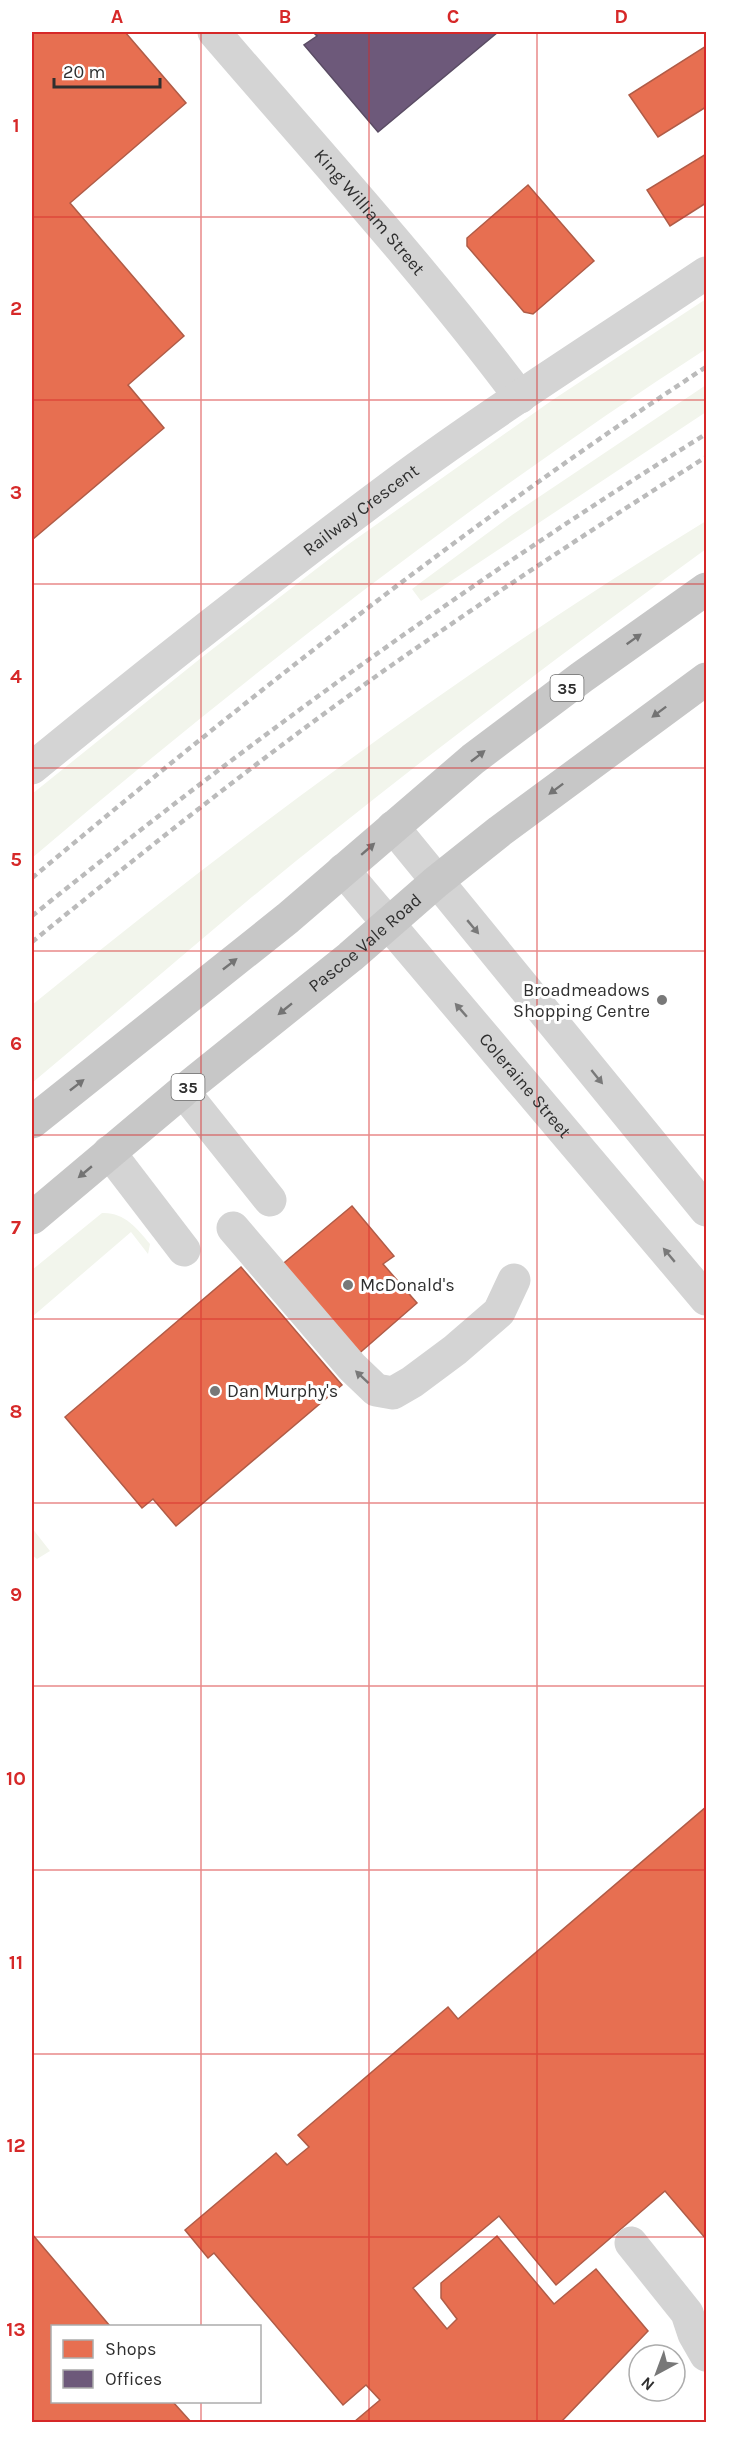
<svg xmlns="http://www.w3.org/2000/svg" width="738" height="2454" viewBox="0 0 738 2454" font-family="Karla,sans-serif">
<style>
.green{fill:#f2f5ec}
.shops{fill:#e76f51;stroke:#b05c47;stroke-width:1.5}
.offices{fill:#6d597a;stroke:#5a4c64;stroke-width:1.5}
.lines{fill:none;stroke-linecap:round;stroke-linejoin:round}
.minor{stroke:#d4d4d4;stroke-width:33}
.major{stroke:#c7c7c7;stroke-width:33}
.rail{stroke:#bbb;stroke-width:4.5;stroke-dasharray:6 4.5;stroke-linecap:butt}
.oneway{fill:#737373}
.oneway2{fill:#797979}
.grid{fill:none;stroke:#d62828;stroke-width:1.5;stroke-opacity:0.55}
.poi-dot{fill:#787878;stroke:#fff;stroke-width:2}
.labels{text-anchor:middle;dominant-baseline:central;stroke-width:6;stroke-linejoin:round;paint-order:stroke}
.shield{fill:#fff;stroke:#6d6d6d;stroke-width:1.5}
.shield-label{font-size:16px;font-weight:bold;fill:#2f2f2f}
.street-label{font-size:18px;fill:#2f2f2f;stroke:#fff}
.poi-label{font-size:18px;fill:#2f2f2f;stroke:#fff;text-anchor:start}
.neatline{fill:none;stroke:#d62828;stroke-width:2}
.grid-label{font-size:20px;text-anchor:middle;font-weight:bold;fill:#d62828}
</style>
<rect width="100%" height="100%" fill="#fff"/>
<path class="green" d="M 706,299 L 706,349 C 470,502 246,676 32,858 L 32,794 L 201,658 L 346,546 L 551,401 Z
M 706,385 L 706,412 L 421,601 L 412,589 L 512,515 Z
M 706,521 L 706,549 C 550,662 395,779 246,902 C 174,962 104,1023 32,1083 L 32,1005 C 247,830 470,665 706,521 Z
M 102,1213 C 124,1212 137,1228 150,1244 L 148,1254 L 131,1232 L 32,1317 L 32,1270 Z
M 32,1528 L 50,1551 L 37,1559 L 32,1555 Z"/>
<path class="shops" d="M 32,32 L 125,32 L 186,103 L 70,203 L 184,336 L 128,385 L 164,428 L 32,540 Z
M 706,46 L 706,107 L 658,137 L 629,95 Z
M 706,154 L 706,203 L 670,226 L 647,190 Z
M 528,185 L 594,261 L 533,314 L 524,312 L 467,246 L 467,238 Z
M 352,1206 L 394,1256 L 383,1264 L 417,1303 L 355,1357 L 279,1267 Z
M 241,1267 L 342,1385 L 176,1526 L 153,1499 L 142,1508 L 65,1417 Z
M 706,1807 L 706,2239 L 665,2191 L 556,2285 L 499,2216 L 413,2288 L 447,2329 L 457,2319 L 441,2298 L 441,2283 L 497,2236 L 554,2304 L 596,2269 L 648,2331 L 561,2422 L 354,2422 L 380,2400 L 366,2385 L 343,2405 L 214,2253 L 208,2258 L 185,2230 L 276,2153 L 287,2165 L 309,2147 L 298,2135 L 448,2007 L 458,2019 Z
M 32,2234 L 110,2326 L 52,2326 L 52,2402 L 173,2402 L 191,2422 L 32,2422 Z"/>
<path class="offices" d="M 313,32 L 498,32 L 378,132 L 304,45 L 317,36 Z"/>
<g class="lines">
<g class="minor">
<path id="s1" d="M 214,32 C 317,152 425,270 520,397"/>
<path id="s2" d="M 32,768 C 152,670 274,574 399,481 C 498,408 603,342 706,273"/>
<path d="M 393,827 L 706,1210"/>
<path id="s3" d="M 343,870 L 706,1299"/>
<path d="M 183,1091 L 270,1200"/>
<path d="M 109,1152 L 184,1250"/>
<path d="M 233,1228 L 352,1367 L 376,1390 L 393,1393 L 412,1382 L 455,1350 L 499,1312 L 514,1280"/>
<path d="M 631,2243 L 687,2313 L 694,2334 L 706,2355"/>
</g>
<g class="major">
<path d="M 32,1122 L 288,918 L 473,759 L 582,677 L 706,589"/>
<path id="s4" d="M 32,1218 L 183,1091 L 350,957 L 436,882 L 500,831 L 706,679"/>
</g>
<path class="rail" d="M 32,878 C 248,697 470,522 706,367
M 32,916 C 248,742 471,580 706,434
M 32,942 C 149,847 268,752 392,665 C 495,593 600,524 706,457"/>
</g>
<defs><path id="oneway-solid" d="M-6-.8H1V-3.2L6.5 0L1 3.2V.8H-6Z" transform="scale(1.5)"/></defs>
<g class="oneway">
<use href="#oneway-solid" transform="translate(634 639) rotate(-35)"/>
<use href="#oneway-solid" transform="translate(659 712) rotate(143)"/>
<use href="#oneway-solid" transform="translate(478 756) rotate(-38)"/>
<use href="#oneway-solid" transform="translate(556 789) rotate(143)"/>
<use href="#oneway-solid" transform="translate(368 849) rotate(-41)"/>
<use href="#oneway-solid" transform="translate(230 964) rotate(-38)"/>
<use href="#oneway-solid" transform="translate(285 1009) rotate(141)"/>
<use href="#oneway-solid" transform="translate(77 1085) rotate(-38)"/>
<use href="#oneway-solid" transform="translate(85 1172) rotate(140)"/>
</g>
<g class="oneway2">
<use href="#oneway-solid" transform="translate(473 927) rotate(50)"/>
<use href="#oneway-solid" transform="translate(461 1010) rotate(-131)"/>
<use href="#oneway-solid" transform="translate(597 1077) rotate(51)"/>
<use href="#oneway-solid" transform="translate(669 1255) rotate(-130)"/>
<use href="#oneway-solid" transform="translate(362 1377) rotate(-137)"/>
</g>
<path class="grid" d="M 201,32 L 201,2326M 369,32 L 369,2422M 537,32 L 537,2422M 32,217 L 706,217M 32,400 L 706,400M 32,584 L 706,584M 32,768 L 706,768M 32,951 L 706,951M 32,1135 L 706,1135M 32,1319 L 706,1319M 32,1503 L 706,1503M 32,1686 L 706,1686M 32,1870 L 706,1870M 32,2054 L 706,2054M 32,2237 L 706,2237M 201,2402 L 201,2422"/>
<g class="poi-dot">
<circle cx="662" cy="1000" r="6"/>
<circle cx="348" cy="1285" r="6"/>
<circle cx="215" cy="1391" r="6"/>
</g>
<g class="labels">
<g class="shield">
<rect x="550.5" y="675" width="33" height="26" rx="4.5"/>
<rect x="171.5" y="1074" width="33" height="26" rx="4.5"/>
</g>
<g class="shield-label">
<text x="567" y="688">35</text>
<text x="188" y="1087">35</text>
</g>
<g class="street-label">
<text stroke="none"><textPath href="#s1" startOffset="238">King William Street</textPath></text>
<text stroke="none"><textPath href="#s2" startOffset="418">Railway Crescent</textPath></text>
<text stroke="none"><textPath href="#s4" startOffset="432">Pascoe Vale Road</textPath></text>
<text stroke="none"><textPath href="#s3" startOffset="282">Coleraine Street</textPath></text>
</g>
<g class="poi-label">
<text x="650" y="990" text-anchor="end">Broadmeadows<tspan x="650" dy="21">Shopping Centre</tspan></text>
<text x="360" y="1285">McDonald's</text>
<text x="227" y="1391">Dan Murphy's</text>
</g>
</g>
<rect width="738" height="2454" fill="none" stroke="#ffffff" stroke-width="66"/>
<rect x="51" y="2325" width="210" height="78" fill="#ffffff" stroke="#acacac" stroke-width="1.5"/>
<rect x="63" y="2340" width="30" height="18" fill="#e76f51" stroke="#acacac" stroke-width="1.5"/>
<text x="105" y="2355" font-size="18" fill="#2f2f2f">Shops</text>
<rect x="63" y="2370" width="30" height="18" fill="#6d597a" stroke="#acacac" stroke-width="1.5"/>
<text x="105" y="2385" font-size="18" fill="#2f2f2f">Offices</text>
<g transform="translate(657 2373) rotate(221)"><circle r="28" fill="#ffffff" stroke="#acacac" stroke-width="1.5"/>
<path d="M0-4.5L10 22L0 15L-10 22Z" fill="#787878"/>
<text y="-9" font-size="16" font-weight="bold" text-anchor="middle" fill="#2f2f2f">N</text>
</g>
<path d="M54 78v9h106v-9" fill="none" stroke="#2f2f2f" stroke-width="3"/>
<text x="63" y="78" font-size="18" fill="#2f2f2f" stroke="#ffffff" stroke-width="4.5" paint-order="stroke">20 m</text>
<rect x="33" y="33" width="672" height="2388" class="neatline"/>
<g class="grid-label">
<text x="117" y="23">A</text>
<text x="285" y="23">B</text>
<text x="453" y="23">C</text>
<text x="621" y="23">D</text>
<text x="16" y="132">1</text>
<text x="16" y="315">2</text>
<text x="16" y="499">3</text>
<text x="16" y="683">4</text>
<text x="16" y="866">5</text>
<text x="16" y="1050">6</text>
<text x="16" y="1234">7</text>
<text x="16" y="1418">8</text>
<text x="16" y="1601">9</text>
<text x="16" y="1785">10</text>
<text x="16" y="1969">11</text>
<text x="16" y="2152">12</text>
<text x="16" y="2336">13</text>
</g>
</svg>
